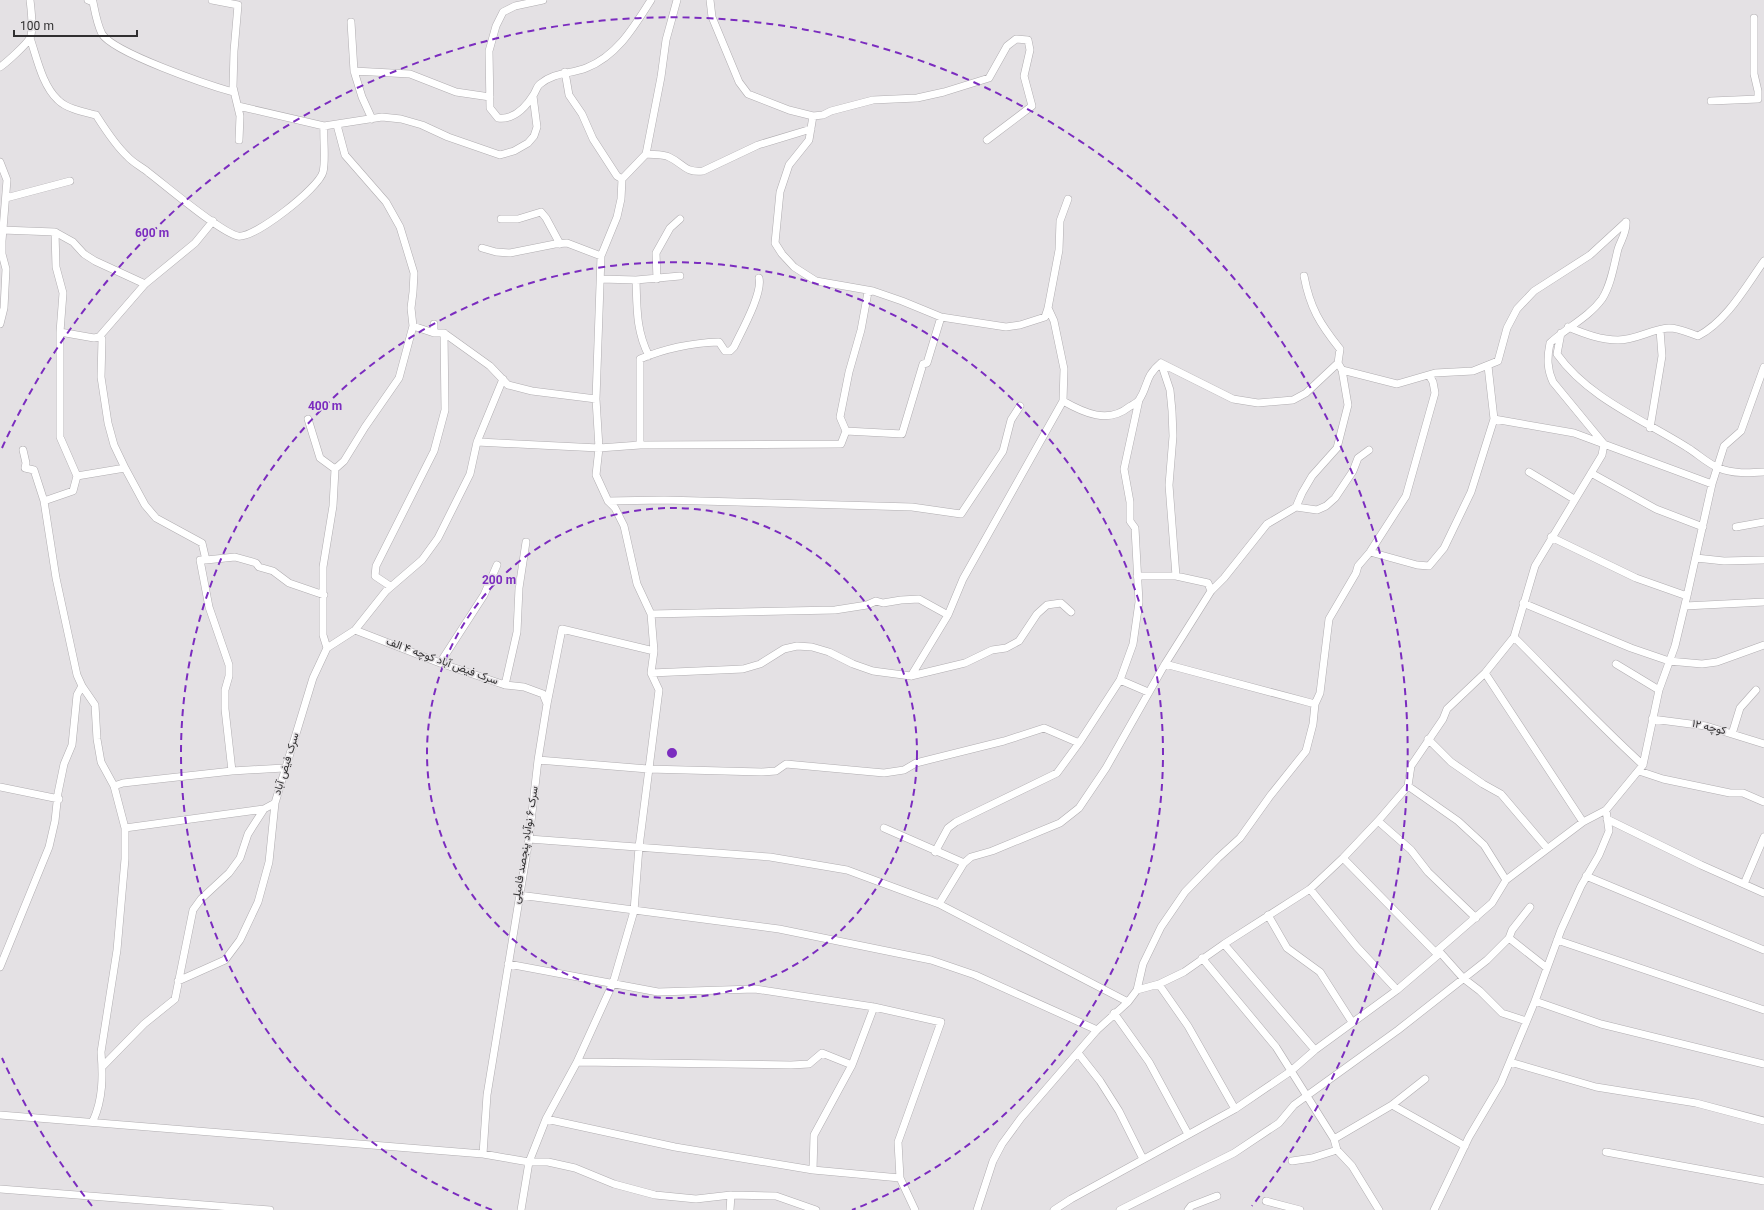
<svg xmlns="http://www.w3.org/2000/svg" width="1764" height="1210" viewBox="0 0 1764 1210" font-family="Georgia,Vazirmatn,serif">
<style>
.lines{fill:none;stroke-linecap:round;stroke-linejoin:round}
.street-casing{stroke:#b0adb0;stroke-width:8}
.street{stroke:#fff;stroke-width:7}
.ring{fill:none;stroke:#7b2cbf;stroke-width:2;stroke-dasharray:7 5}
.labels{text-anchor:middle;dominant-baseline:central;stroke-width:3;stroke-linejoin:round;paint-order:stroke}
.street-label{font-size:11px;fill:#302f30;stroke:#e4e1e4}
.centre{fill:#7b2cbf;stroke:#e4e1e4;stroke-width:2}
.ring-label{font-size:12px;text-anchor:middle;font-weight:bold;fill:#7b2cbf;stroke:#e4e1e4;stroke-width:3;stroke-linejoin:round;paint-order:stroke}
</style>
<rect width="100%" height="100%" fill="#e4e1e4"/>
<g class="lines">
<g class="street-casing">
<path id="street" d="M 88,0 L 93,2 C 95,12 97,24 102,34 C 114,53 208,85 233,92
M 212,0 L 238,5 L 234,51 L 233,87 L 240,116 L 239,140
M 543,0 L 515,6 L 503,12 L 496,26 L 489,51 L 490,108 L 498,118 C 514,120 526,107 534,94 C 536,91 537,86 540,84 C 554,72 571,74 586,68 C 617,56 634,27 651,0
M 710,0 L 712,17 L 739,82 L 748,94 L 789,110 L 813,116 L 823,115 L 831,111 L 873,100 L 917,98 L 944,92 L 989,78 L 1007,46 L 1016,39 L 1028,40 L 1030,50 L 1024,76 L 1032,106 L 987,140
M 351,22 L 354,71 L 362,97 L 372,119
M 30,38 C 37,58 42,85 58,100 C 67,109 84,112 96,115 C 105,129 115,145 127,156 C 133,163 142,167 149,173 C 165,185 221,233 238,236 C 254,239 319,188 323,172 C 326,160 323,139 324,126
M 0,67 C 6,63 26,45 30,38 C 34,30 31,9 30,0
M 354,71 L 410,74 L 456,92 L 490,97
M 1711,101 L 1758,99 L 1758,91 L 1754,74 L 1754,18
M 238,106 L 324,126 L 382,117 L 401,119 L 422,125 L 448,137 L 500,155 L 514,151 L 528,143 L 534,136 L 537,127 L 533,96
M 813,116 L 809,140 L 789,165 L 780,192 L 775,243 L 782,254 L 794,267 L 816,281 L 873,291 L 902,301 L 941,317 L 1006,327 L 1020,325 L 1045,317 L 1048,308 L 1059,250 L 1060,221 L 1068,199
M 646,154 C 653,155 663,154 669,157 C 684,164 685,173 703,171 L 758,145 L 811,129
M 0,162 L 7,180 L 2,241 L 2,254 L 6,269 L 4,308 L 0,324
M 622,179 L 646,154 L 661,77 L 666,40 L 677,0
M 6,198 L 70,181
M 501,219 L 518,219 L 541,212 L 546,218 L 560,244
M 2,230 L 55,232 L 73,242 L 84,254 L 95,261 L 145,284
M 482,248 L 496,252 L 510,253 L 555,244 L 567,243 L 601,256
M 601,279 L 636,280 L 680,276
M 657,279 L 656,253 L 670,228 L 680,219
M 636,280 C 637,308 636,331 649,356
M 434,324 L 434,333
M 413,326 L 434,333 L 444,333 L 490,366 L 508,385 L 532,391 L 596,399
M 1568,327 C 1585,334 1601,340 1618,340 C 1636,340 1652,329 1669,328 C 1679,328 1689,333 1698,336 C 1727,321 1746,286 1764,261
M 60,332 L 94,338 L 99,337 L 102,339 L 101,377 L 108,423 L 114,445 L 125,468 L 145,505 L 156,518 L 202,543 L 206,560 L 200,560 L 209,607 L 229,665 L 229,676 L 225,690 L 225,709 L 232,771
M 1561,333 L 1557,354 C 1588,398 1644,420 1688,448 C 1698,454 1708,464 1719,468 C 1733,474 1749,473 1764,472
M 99,337 L 145,284 L 195,243 L 213,221
M 1161,363 L 1170,390 L 1172,411 L 1173,436 L 1169,485 L 1176,576
M 1161,363 L 1233,399 L 1258,403 L 1293,400 L 1306,393 L 1338,363
M 1342,370 L 1397,384 L 1435,373 L 1473,371 L 1498,361 L 1507,328 L 1517,309 L 1534,291 L 1590,255 L 1626,222
M 1063,401 C 1084,413 1108,424 1129,407 C 1132,405 1137,403 1139,400 C 1149,385 1144,377 1161,363
M 308,419 L 320,458 L 335,469
M 1494,419 L 1574,433 L 1712,484
M 1650,428 L 1662,356 L 1660,330
M 846,431 L 902,434 L 923,364 L 927,363 L 941,317
M 477,442 L 599,448 L 640,445 L 841,444 L 846,431 L 840,417 L 849,372 L 861,330 L 868,292 L 873,291
M 640,445 L 640,359 C 666,348 691,343 719,342 L 725,351 L 730,351 L 734,347 C 741,332 763,293 759,278
M 23,450 L 26,463 L 25,468 L 34,470 L 44,501 L 56,578 L 77,675 L 82,686 L 95,705 L 97,739 L 101,762 L 114,786 L 125,828 L 125,859 L 117,950 L 101,1052 C 103,1076 103,1099 93,1121
M 1529,472 L 1574,499
M 1591,473 L 1656,509 L 1703,527
M 77,476 L 125,468
M 44,501 L 73,491 L 77,476 L 60,437 L 60,332 L 63,293 L 56,267 L 55,232
M 608,501 L 664,500 L 912,507 L 961,514 L 1003,451 L 1011,420 L 1020,406
M 1296,507 L 1317,510 L 1326,506 L 1335,498 L 1353,471 L 1358,458 L 1369,450
M 1736,527 L 1764,522
M 1551,537 L 1636,578 L 1687,596
M 1370,552 L 1417,565 L 1429,566 L 1444,548 L 1471,492 L 1494,419 L 1488,366
M 1696,558 L 1724,561 L 1764,560
M 206,560 L 235,557 L 256,563 L 259,567 L 273,571 L 289,583 L 324,595
M 1137,576 L 1176,576 L 1208,583 L 1211,591
M 390,586 L 375,576 L 376,566 L 434,451 L 445,410 L 444,333
M 1523,603 L 1631,648 L 1669,661 L 1702,664 L 1717,662 L 1764,645
M 1685,606 L 1764,602
M 651,614 L 835,610 L 867,605 L 876,601 L 883,603 L 901,600 L 919,599 L 948,615
M 355,630 L 440,663 L 505,685 L 524,687 L 543,694 L 547,704
M 1514,637 C 1557,680 1598,724 1643,765
M 327,648 L 323,635 L 323,567 L 333,506 L 335,469 L 344,461 L 365,427 L 399,378 L 413,326 L 411,308 L 413,292 L 414,273 L 400,227 L 386,202 L 345,155 L 337,125
M 440,663 L 484,595 L 497,565
M 1165,664 L 1315,704
M 1616,664 L 1659,690
M 651,673 L 743,669 L 760,664 L 784,649 L 797,646 L 812,647 L 829,652 L 853,664 L 873,671 L 911,676 L 965,663 L 992,650 L 1006,648 L 1019,641 L 1037,614 L 1047,605 L 1061,603 L 1071,612
M 1485,673 L 1583,822
M 911,676 L 948,615 L 963,579 L 1063,401 L 1064,369 L 1054,321 L 1048,308
M 1120,680 L 1148,692
M 505,685 L 517,632 L 519,588 L 526,542
M 1652,719 L 1706,726 L 1764,744
M 1732,734 L 1740,708 L 1756,690
M 1428,739 L 1451,762 L 1483,784 L 1501,794 L 1547,848
M 538,760 L 648,769 L 762,772 L 776,771 L 786,764 L 884,773 L 904,770 L 916,763 L 1004,741 L 1044,728 L 1079,743
M 1639,771 L 1663,779 L 1730,793 L 1743,793 L 1764,802
M 114,786 L 123,783 L 232,771 L 284,768
M 1408,786 L 1458,821 L 1484,845 L 1506,880
M 0,787 L 59,799
M 1607,819 L 1701,865 L 1764,893
M 1378,821 L 1411,850 L 1428,872 L 1476,918
M 125,828 L 264,809
M 884,828 L 964,863
M 529,839 L 770,857 L 847,870 L 939,904 L 1128,1002
M 935,852 L 948,828 L 956,822 L 1057,773 L 1079,743 L 1120,680 L 1133,644 L 1139,602 L 1135,528 L 1130,521 L 1130,502 L 1124,469 L 1139,400
M 1343,858 L 1438,955
M 1586,876 L 1764,950
M 1744,884 L 1764,837
M 1310,889 L 1357,947 L 1397,990
M 519,895 L 779,929 L 931,960 L 975,975 L 1097,1030
M 939,904 L 964,863 L 971,857 L 992,851 L 1060,823 L 1079,808 L 1106,768 L 1165,664 L 1211,591 L 1224,578 L 1267,524 L 1296,507 L 1302,493 L 1312,476 L 1337,448 L 1348,405 L 1342,370 L 1338,363 L 1340,349 C 1320,324 1310,308 1304,276
M 1268,915 L 1287,948 L 1320,972 L 1352,1022
M 1509,938 L 1547,968
M 1557,940 L 1764,1010
M 1224,944 L 1315,1050
M 1438,950 L 1463,978 L 1480,991 L 1502,1013 L 1526,1021
M 1202,958 L 1276,1047 L 1334,1139 L 1337,1150 L 1352,1166 L 1379,1210
M 508,964 L 658,992 L 755,989 L 874,1007 L 941,1022 L 898,1142 L 900,1178 L 915,1210
M 0,967 L 49,847 L 55,821 L 58,793 L 64,764 L 72,745 L 77,695 L 82,686
M 178,981 L 225,960 L 240,940 L 258,902 L 269,862 L 275,803
M 1154,986 L 1160,986 L 1188,1026 L 1235,1109
M 1137,990 L 1159,984 L 1184,972 L 1224,944 L 1310,889 L 1343,858 L 1378,821 L 1408,786 L 1411,766 L 1443,719 L 1447,709 L 1485,673 L 1514,637 L 1535,566 L 1602,455 L 1604,444 L 1553,382 C 1547,369 1547,358 1550,343 C 1566,328 1589,317 1602,299 C 1611,285 1614,265 1618,249 C 1621,240 1627,232 1626,222
M 1535,1001 L 1601,1024 L 1764,1064
M 1114,1013 L 1149,1062 L 1188,1134
M 1078,1053 L 1100,1081 L 1119,1111 L 1143,1159
M 577,1062 L 791,1065 L 809,1064 L 822,1053 L 852,1065
M 1510,1062 L 1596,1087 L 1696,1103 L 1764,1121
M 102,1067 L 144,1024 L 175,999 L 193,910 L 201,899 L 229,873 L 240,858 L 248,834 L 264,809 L 275,803 L 313,678 L 327,648 L 355,630 L 386,591 L 422,560 L 438,538 L 470,474 L 477,442 L 503,379
M 1392,1105 L 1465,1146
M 0,1115 L 483,1154 L 529,1162 L 548,1162 L 575,1168 L 614,1184 L 655,1195 L 696,1199 L 731,1195 L 776,1196 L 816,1210
M 546,1119 L 675,1147 L 813,1170 L 900,1178
M 1334,1139 L 1392,1105 L 1425,1079
M 1606,1152 L 1764,1181
M 483,1154 L 487,1095 L 529,839 L 538,760 L 547,704 L 562,629 L 654,651
M 1292,1161 L 1312,1158 L 1337,1150
M 813,1170 L 814,1135 L 852,1065 L 874,1007
M 0,1189 L 270,1210
M 1266,1201 L 1300,1210
M 521,1210 L 529,1162 L 546,1119 L 577,1062 L 613,983 L 634,911 L 639,847 L 659,690 L 651,673 L 654,651 L 651,614 L 637,584 L 624,526 L 615,508 L 608,501 L 596,475 L 599,448 L 596,399 L 601,256 L 617,217 L 621,199 L 622,179 L 617,176 L 593,139 L 582,114 L 569,95 L 565,72
M 730,1210 L 731,1195
M 977,1210 L 993,1161 L 1002,1144 L 1021,1118 L 1097,1030 L 1128,1002 L 1137,990 L 1143,964 L 1161,927 L 1185,892 L 1218,858 L 1240,838 L 1270,796 L 1306,751 L 1313,724 L 1315,704 L 1320,693 L 1329,619 L 1356,573 L 1358,566 L 1370,552 L 1406,496 L 1435,393 L 1433,382 L 1429,375
M 1054,1210 L 1071,1199 L 1235,1109 L 1291,1071 L 1315,1050 L 1397,990 L 1438,955 L 1438,950 L 1492,903 L 1506,880 L 1583,822 L 1606,810 L 1643,765 L 1659,690 L 1675,646 L 1687,596 L 1712,484 L 1724,446 L 1741,431 L 1764,367
M 1120,1210 L 1234,1153 L 1279,1123 L 1294,1105 L 1398,1030 L 1487,960 L 1509,938 L 1512,930 L 1530,907
M 1188,1210 L 1191,1206 L 1217,1196
M 1434,1210 L 1469,1137 L 1501,1083 L 1535,1001 L 1561,930 L 1581,886 L 1599,855 L 1609,831 L 1606,810"/>
</g>
<use href="#street" class="street"/>
</g>
<g class="ring">
<circle cx="672" cy="753" r="245"/>
<path d="M492 1210A491 491 0 1 1 852 1210"/>
<path d="M92 1206A736 736 0 0 1 2 1058M2 448A736 736 0 1 1 1252 1206"/>
</g>
<g class="labels">
<g class="street-label">
<text transform="translate(442 662) rotate(20)">سرک فيض آباد کوچه ۴ الف</text>
<text transform="translate(1709 728) rotate(13)">کوچه ۱۲</text>
<text transform="translate(287 764) rotate(-73)">سرک فيض آباد</text>
<text transform="translate(526 845) rotate(-81)">سرک ۶ نوآباد پنجصد فامیلی</text>
</g>
</g>
<circle cx="672" cy="753" r="6" class="centre"/>
<g class="ring-label">
<text x="152" y="237">600 m</text>
<text x="325" y="410">400 m</text>
<text x="499" y="584">200 m</text>
</g>
<path d="M14 30v6h123v-6" fill="none" stroke="#302f30" stroke-width="2"/>
<text x="20" y="30" font-size="12" fill="#302f30" stroke="#e4e1e4" stroke-width="3" paint-order="stroke">100 m</text>
</svg>
